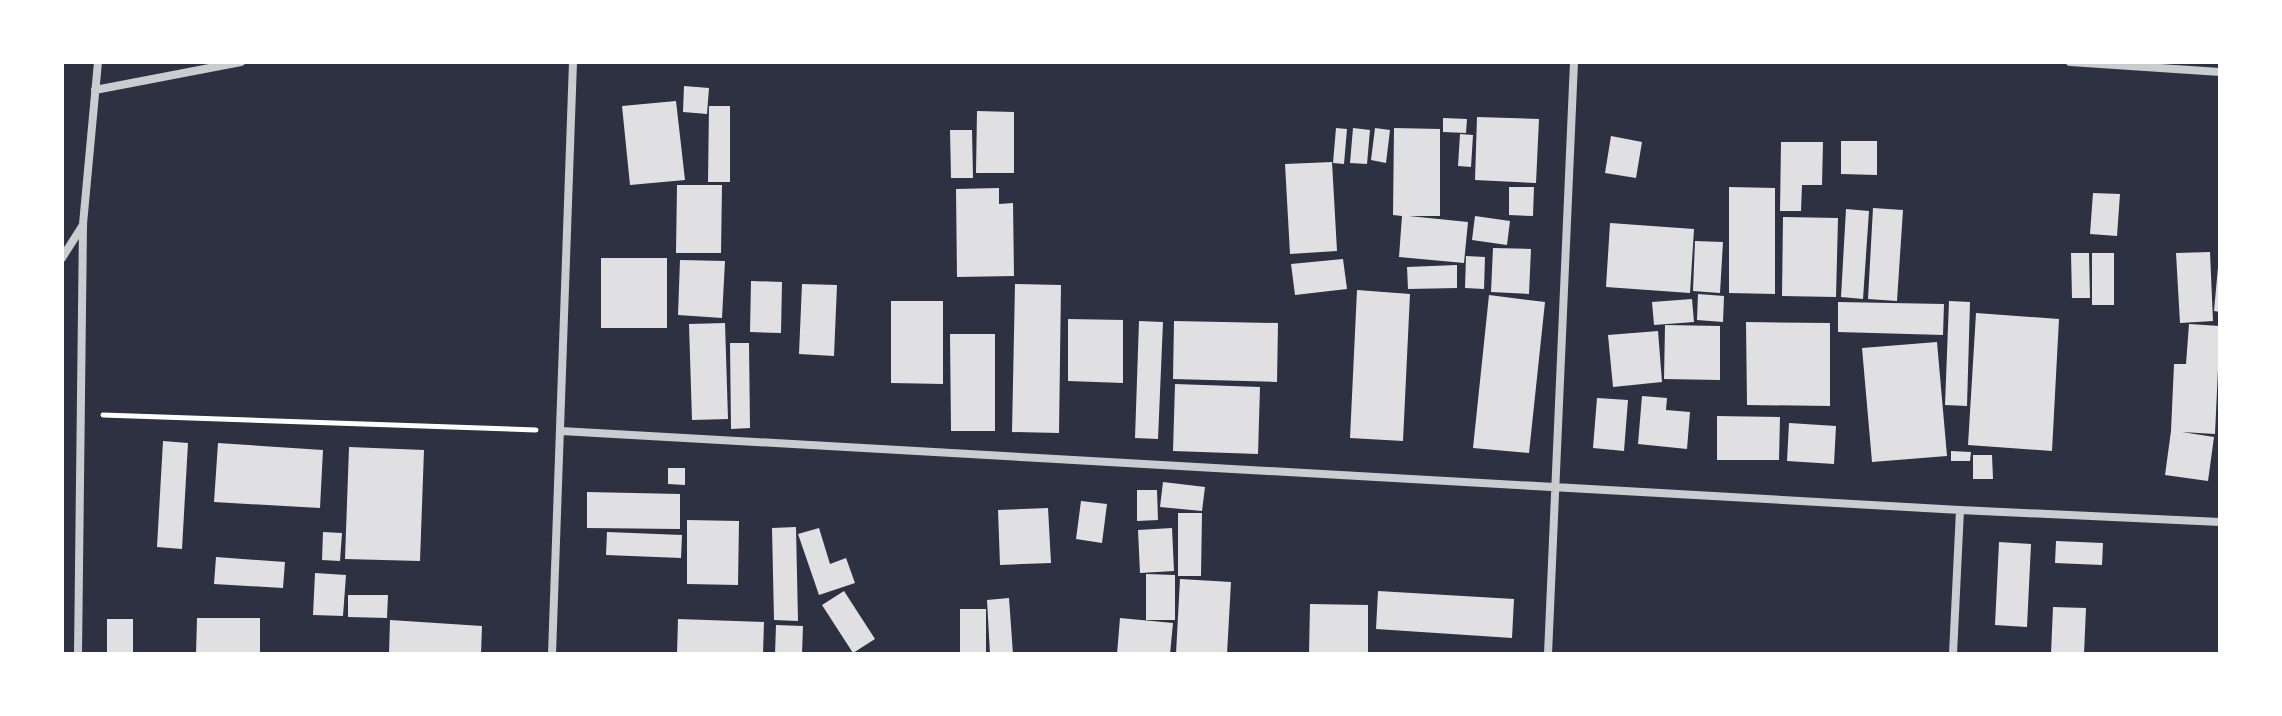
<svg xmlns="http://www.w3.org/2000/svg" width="2282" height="716" viewBox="0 0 2282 716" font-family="Signika,sans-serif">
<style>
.building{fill:#e0e0e3}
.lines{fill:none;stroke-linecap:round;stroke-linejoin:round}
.path{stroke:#fff;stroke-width:5}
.minor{stroke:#caccd0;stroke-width:8}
</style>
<rect width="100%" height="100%" fill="#2d3142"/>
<path class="building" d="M 684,86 L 709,88 L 707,114 L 683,112 Z
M 676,101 L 685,180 L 630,185 L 622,106 Z
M 709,106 L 730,106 L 730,182 L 708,182 Z
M 977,111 L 1014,112 L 1014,173 L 976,173 Z
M 1477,117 L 1539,119 L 1536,183 L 1475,180 Z
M 1443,118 L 1467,119 L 1466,133 L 1443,132 Z
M 1336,128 L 1347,129 L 1344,164 L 1333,163 Z
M 1353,128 L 1370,130 L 1367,164 L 1350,163 Z
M 1375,128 L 1390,130 L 1386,163 L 1371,160 Z
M 1394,128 L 1440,129 L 1440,216 L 1409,216 L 1468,222 L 1464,263 L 1399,257 L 1402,216 L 1393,215 Z
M 950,130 L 972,130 L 973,178 L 951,178 Z
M 1460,134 L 1473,135 L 1471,167 L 1458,166 Z
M 1611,136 L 1642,142 L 1636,178 L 1605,173 Z
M 1841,141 L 1877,141 L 1877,175 L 1841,174 Z
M 1781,142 L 1823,142 L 1822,185 L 1802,185 L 1801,211 L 1780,211 Z
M 1332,162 L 1337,251 L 1290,254 L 1285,164 Z
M 677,185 L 722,185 L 721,253 L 676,253 Z
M 1509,187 L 1534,187 L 1533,216 L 1509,215 Z
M 1729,187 L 1775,188 L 1775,294 L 1729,293 Z
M 999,188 L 999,204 L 1013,203 L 1014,276 L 957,277 L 956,189 Z
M 2093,193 L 2120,194 L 2117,236 L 2090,234 Z
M 1873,208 L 1903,210 L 1897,301 L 1868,299 Z
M 1846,209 L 1869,211 L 1863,299 L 1841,297 Z
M 1475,216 L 1510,221 L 1507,245 L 1472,240 Z
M 1783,217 L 1838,218 L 1836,297 L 1782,296 Z
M 1610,223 L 1694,229 L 1690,293 L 1606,287 Z
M 1695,241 L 1723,242 L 1720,293 L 1693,291 Z
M 1493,248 L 1531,249 L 1529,294 L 1491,292 Z
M 2210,252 L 2213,321 L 2180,323 L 2176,253 Z
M 2071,253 L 2089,253 L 2090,298 L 2072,298 Z
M 2092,253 L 2114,253 L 2114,305 L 2092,305 Z
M 1466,256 L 1485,257 L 1484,289 L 1465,288 Z
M 601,258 L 667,258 L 667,328 L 601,328 Z
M 1343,259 L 1347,289 L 1295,295 L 1291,264 Z
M 680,260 L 725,261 L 722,318 L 678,315 Z
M 1457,265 L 1457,288 L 1408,289 L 1407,267 Z
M 2218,267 L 2220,267 L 2220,312 L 2214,311 Z
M 751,281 L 782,282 L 781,333 L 750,332 Z
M 802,284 L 837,285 L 834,356 L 799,354 Z
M 1015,284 L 1061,285 L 1059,433 L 1012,432 Z
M 1357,290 L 1410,294 L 1403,441 L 1350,438 Z
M 1698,294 L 1724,296 L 1723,322 L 1697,320 Z
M 1489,295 L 1545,302 L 1529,453 L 1473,448 Z
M 1692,299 L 1694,322 L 1654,325 L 1652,302 Z
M 891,301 L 943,301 L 943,384 L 891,383 Z
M 1949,301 L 1970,302 L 1967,406 L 1945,405 Z
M 1838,302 L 1944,304 L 1943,335 L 1838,332 Z
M 1976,313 L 2059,319 L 2052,451 L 1968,445 Z
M 1068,319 L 1123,320 L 1123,383 L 1068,381 Z
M 1139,321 L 1163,322 L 1158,439 L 1135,438 Z
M 1174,321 L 1278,323 L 1277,382 L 1173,379 Z
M 1746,322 L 1830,323 L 1830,406 L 1747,405 Z
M 725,323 L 728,419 L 692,420 L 689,324 Z
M 2189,324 L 2220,326 L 2215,434 L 2182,432 L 2214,437 L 2208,481 L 2165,475 L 2171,431 L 2174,364 L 2186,364 Z
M 1665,325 L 1720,326 L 1720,380 L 1664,379 Z
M 1658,331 L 1662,382 L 1613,387 L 1608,335 Z
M 950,334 L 995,334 L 995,431 L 951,431 Z
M 1937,342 L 1947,456 L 1872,462 L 1862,348 Z
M 730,343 L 749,343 L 750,428 L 731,429 Z
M 1175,384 L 1260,387 L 1258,454 L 1173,451 Z
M 1642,396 L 1667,398 L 1666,410 L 1690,412 L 1687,449 L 1638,444 Z
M 1597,398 L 1628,400 L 1624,451 L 1593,448 Z
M 1717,416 L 1780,417 L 1779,460 L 1717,460 Z
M 1789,423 L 1836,426 L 1834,464 L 1787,461 Z
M 163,441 L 188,443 L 182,549 L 157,547 Z
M 218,443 L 323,450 L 320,508 L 214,502 Z
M 349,447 L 424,450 L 420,561 L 345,559 Z
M 1951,451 L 1971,452 L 1970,461 L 1951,461 Z
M 1973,455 L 1992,455 L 1993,479 L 1973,479 Z
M 668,468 L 685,468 L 685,485 L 668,484 Z
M 1163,482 L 1205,487 L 1202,511 L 1160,507 Z
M 1137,490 L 1157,490 L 1158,520 L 1137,521 Z
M 587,492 L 680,494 L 680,529 L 587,528 Z
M 1081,501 L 1107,504 L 1102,543 L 1076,539 Z
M 1048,508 L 1051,563 L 1000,565 L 998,510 Z
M 1178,513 L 1202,513 L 1201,576 L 1178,576 Z
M 687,520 L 739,521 L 738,585 L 687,584 Z
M 796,527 L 798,621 L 774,620 L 772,528 Z
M 819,528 L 830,564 L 846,558 L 855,583 L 819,595 L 798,534 Z
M 1172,528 L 1174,571 L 1140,573 L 1138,530 Z
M 323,532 L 342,533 L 340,561 L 322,560 Z
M 607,532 L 682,535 L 681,558 L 606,555 Z
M 2056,541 L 2103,543 L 2102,565 L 2055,563 Z
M 1999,542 L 2031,544 L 2027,627 L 1995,625 Z
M 216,557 L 285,562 L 283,588 L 214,584 Z
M 315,573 L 346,575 L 343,616 L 313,615 Z
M 1146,574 L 1175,575 L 1175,620 L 1146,620 Z
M 1180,579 L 1231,582 L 1227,654 L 1176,654 Z
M 844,591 L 875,639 L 853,653 L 822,605 Z
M 1378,591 L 1514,599 L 1512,638 L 1376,629 Z
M 348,595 L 388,595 L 387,618 L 348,617 Z
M 1009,598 L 1013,654 L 990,654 L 987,600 Z
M 1310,604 L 1368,605 L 1368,654 L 1309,654 Z
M 2053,607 L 2086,608 L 2084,654 L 2051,654 Z
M 960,609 L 986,609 L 986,654 L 960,654 Z
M 197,618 L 260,618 L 260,654 L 196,654 Z
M 1120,618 L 1173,623 L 1170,654 L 1117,654 Z
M 107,619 L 133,619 L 133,654 L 107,654 Z
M 678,619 L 764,622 L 763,654 L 677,654 Z
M 390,620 L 482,626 L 481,654 L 389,654 Z
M 776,625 L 803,626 L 802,654 L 775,654 Z"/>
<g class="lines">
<path class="path" d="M 103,415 L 536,430"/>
<path class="minor" d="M 2070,62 L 2220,72
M 95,90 L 241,62
M 62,258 L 83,225
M 561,431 L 1960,510 L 2220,522
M 78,654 L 83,224 L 98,62
M 552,654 L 573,62
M 1548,654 L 1574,62
M 1953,654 L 1960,510"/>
</g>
<rect width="2282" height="716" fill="none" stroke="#ffffff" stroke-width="128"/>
</svg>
